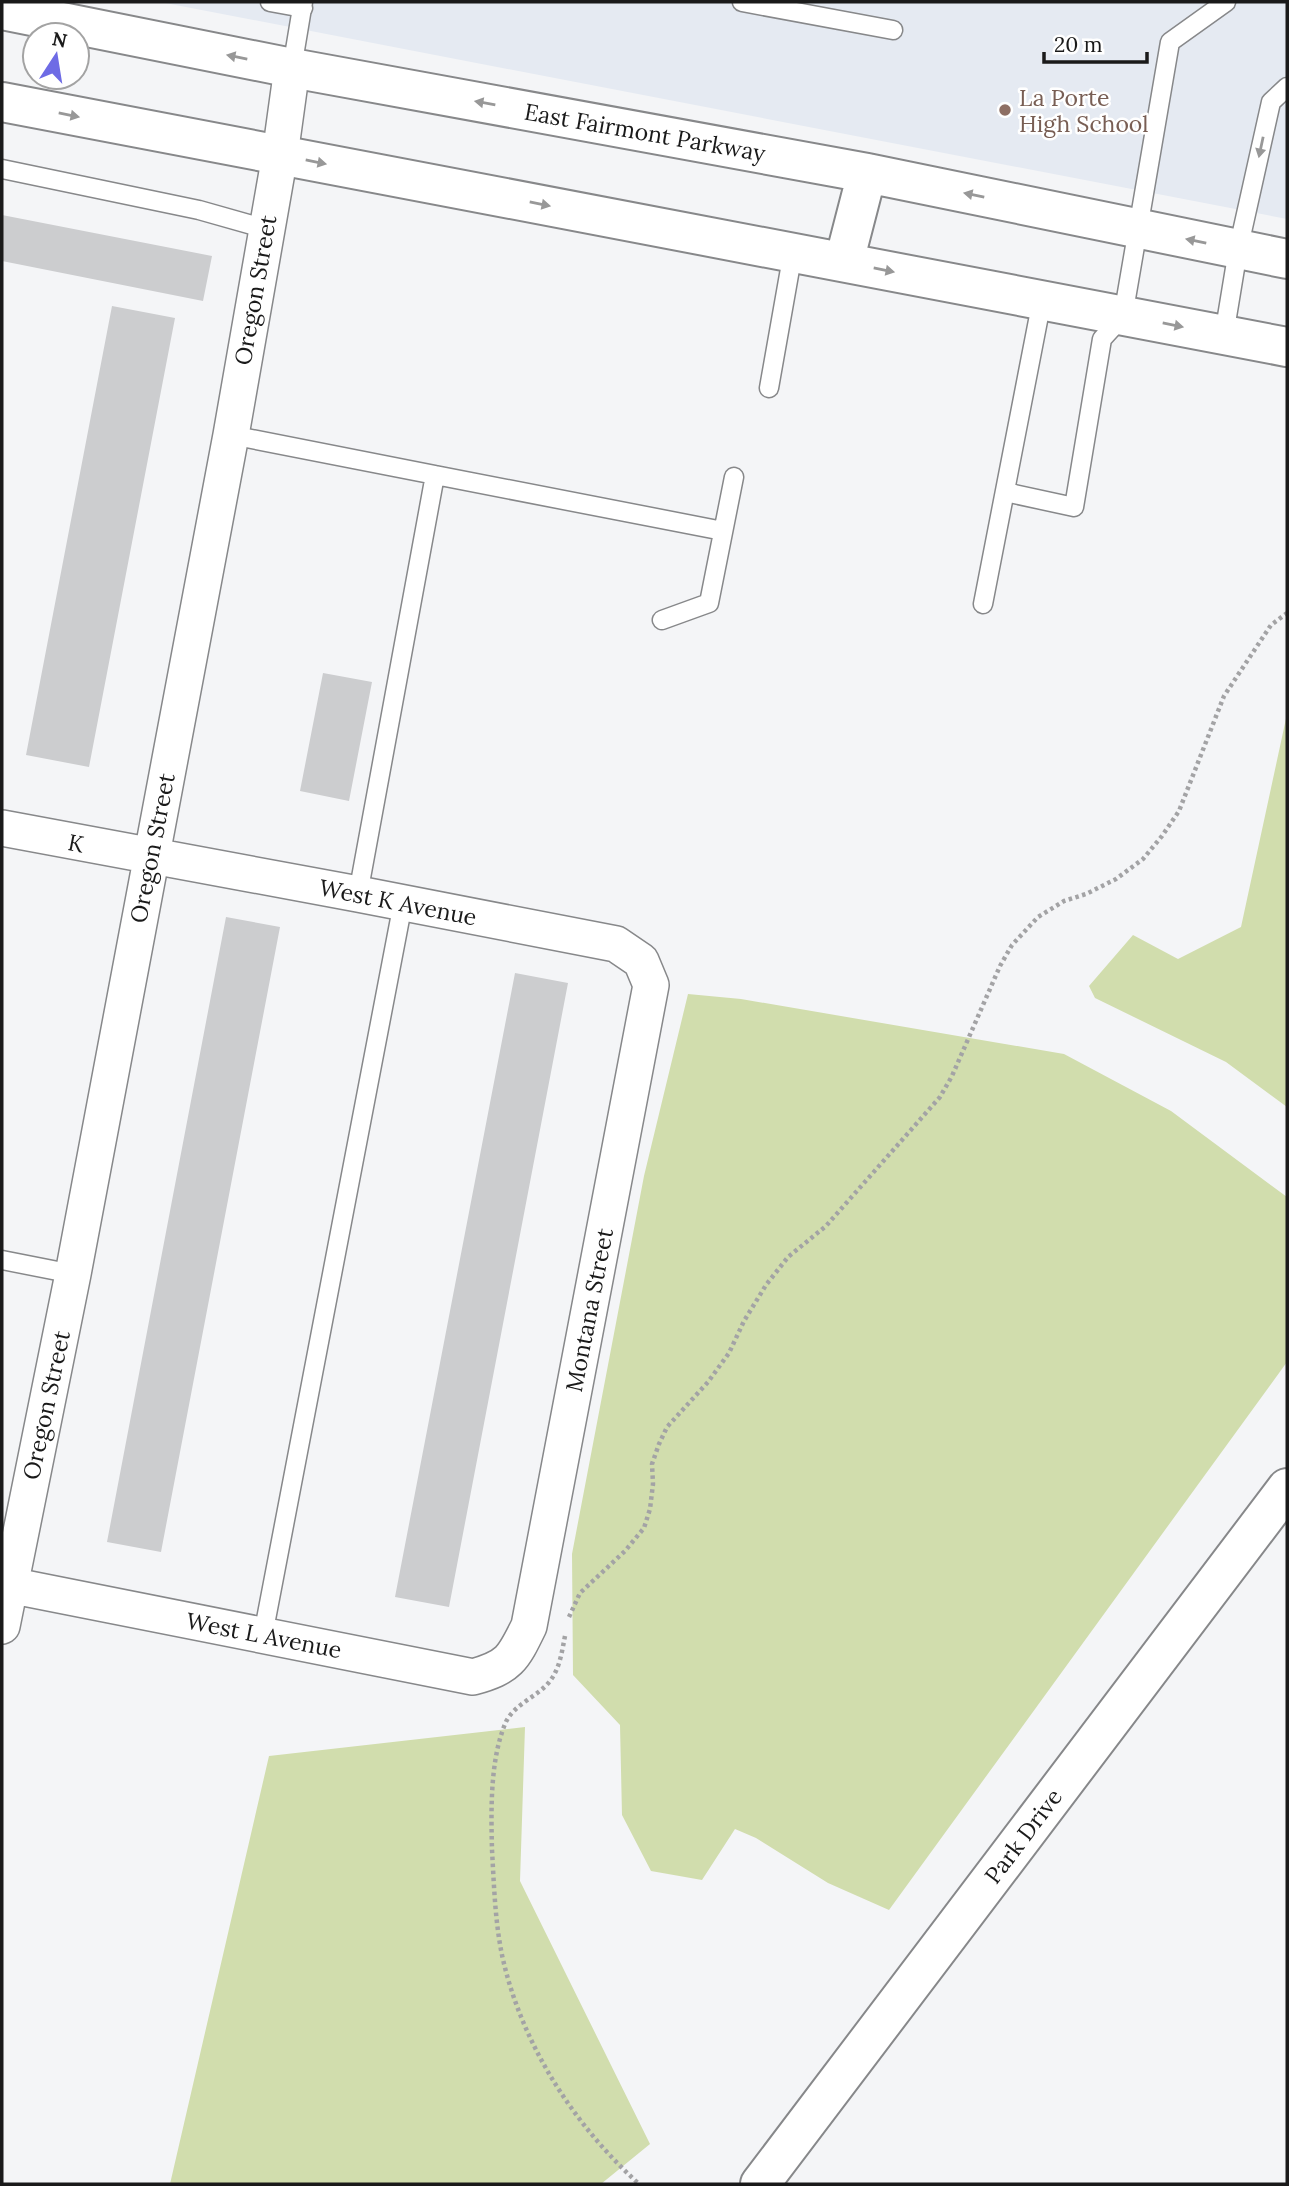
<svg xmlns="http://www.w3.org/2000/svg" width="1289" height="2186" viewBox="0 0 1289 2186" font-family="Lora,serif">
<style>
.built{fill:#e5eaf2}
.green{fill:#d1ddad}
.building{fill:#cccdcf}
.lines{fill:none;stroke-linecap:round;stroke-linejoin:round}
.service-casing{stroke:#87888a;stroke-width:21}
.minor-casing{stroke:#87888a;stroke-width:38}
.tertiary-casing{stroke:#87888a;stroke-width:42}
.path{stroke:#a3a3a5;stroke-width:4.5;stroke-dasharray:3.5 3.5;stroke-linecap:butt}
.service{stroke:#fff;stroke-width:18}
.minor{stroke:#fff;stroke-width:35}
.tertiary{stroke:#fff;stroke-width:38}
.oneway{fill:#989898}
.education-dot{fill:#8d6e63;stroke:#fff;stroke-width:2.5}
.labels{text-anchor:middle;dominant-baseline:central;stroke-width:5;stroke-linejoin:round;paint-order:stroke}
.education-label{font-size:23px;fill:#785e54;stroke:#fff;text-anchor:start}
.street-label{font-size:23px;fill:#1a1a1a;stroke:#fff}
</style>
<rect width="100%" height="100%" fill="#f4f5f7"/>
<path class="built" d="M 160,2 L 1287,2 L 1287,219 Z"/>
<path class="green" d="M 1287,714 L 1287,1107 L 1226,1062 L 1095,998 L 1089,986 L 1133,935 L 1178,959 L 1241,927 Z
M 688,994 L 741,999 L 1064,1054 L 1171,1111 L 1287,1197 L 1287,1362 L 889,1910 L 828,1883 L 756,1838 L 735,1829 L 702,1880 L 651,1871 L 622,1815 L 620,1725 L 573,1675 L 572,1554 L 644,1176 Z
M 525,1727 L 520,1881 L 650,2144 L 601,2184 L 170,2184 L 269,1756 Z"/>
<path class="building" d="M 2,215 L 212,256 L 203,301 L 2,261 Z
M 112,306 L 175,318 L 89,767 L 26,755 Z
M 323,673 L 372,682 L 349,801 L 300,791 Z
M 226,917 L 280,927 L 161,1552 L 107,1542 Z
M 515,973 L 568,983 L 449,1607 L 395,1597 Z"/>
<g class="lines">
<g class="service-casing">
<path id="service" d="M 270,2 L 303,8
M 742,2 L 893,30
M 292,68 L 303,2
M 2,169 L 199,210 L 266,229
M 1224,335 L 1238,250 L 1271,102 L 1287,87
M 769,388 L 793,252
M 231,435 L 435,475 L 358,894
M 435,475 L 723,531
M 1005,492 L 1074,507 L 1102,339 L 1123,316 L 1170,42 L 1226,2
M 983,604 L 1042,300
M 662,620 L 709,603 L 734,477
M 2,1260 L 73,1274
M 263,1635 L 403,903"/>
</g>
<g class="minor-casing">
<path id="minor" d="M 2,828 L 358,894 L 616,944 L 641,961 L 651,985 L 529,1626 C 513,1659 509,1667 473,1677 L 9,1585
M 2,1626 L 73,1274 L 231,435 L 280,155 L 292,68"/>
</g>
<g class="tertiary-casing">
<path id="tertiary" d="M 2,10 L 292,68 L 867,173 L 1287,259
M 2,102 L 1287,347
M 844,262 L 867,173
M 760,2184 L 1287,1488"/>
</g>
<path class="path" d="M 569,1617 L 580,1593 L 625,1551 L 644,1528 L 650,1509 L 653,1484 L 652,1464 L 659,1444 L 667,1427 L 708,1382 L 729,1353 L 744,1321 L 766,1285 L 788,1257 L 826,1226 L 940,1097 L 952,1076 L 1000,966 L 1012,945 L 1038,917 L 1064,901 L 1086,894 L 1116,879 L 1143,859 L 1162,836 L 1179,811 L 1224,696 L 1271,625 L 1287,613
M 565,1636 C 562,1651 560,1668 550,1681 C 538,1697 513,1704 505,1724 C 490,1761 491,1810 492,1850 C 494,1885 495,1921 502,1955 C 521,2043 573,2124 639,2184"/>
<use href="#service" class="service"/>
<use href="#minor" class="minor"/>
<use href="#tertiary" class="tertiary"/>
</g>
<defs><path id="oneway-solid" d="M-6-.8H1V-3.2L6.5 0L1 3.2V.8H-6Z" transform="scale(1.75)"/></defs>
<g class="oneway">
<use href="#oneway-solid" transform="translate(237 57) rotate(-169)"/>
<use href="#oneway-solid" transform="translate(485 103) rotate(-170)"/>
<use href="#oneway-solid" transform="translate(69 115) rotate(11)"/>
<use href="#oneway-solid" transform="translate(1261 147) rotate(102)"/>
<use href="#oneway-solid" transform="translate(316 162) rotate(11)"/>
<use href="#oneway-solid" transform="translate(974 195) rotate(-168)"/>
<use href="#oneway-solid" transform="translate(540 204) rotate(11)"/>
<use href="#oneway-solid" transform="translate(1196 241) rotate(-168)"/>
<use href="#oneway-solid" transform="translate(884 270) rotate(11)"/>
<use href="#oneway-solid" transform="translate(1173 325) rotate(11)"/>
</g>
<circle class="education-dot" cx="1005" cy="110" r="7"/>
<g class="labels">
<g class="education-label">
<text x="1019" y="97">La Porte<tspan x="1019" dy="26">High School</tspan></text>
</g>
<g class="street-label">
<text transform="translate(645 132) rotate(10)">East Fairmont Parkway</text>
<text transform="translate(255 290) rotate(-80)">Oregon Street</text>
<text transform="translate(76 843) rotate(11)">K</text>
<text transform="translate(152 848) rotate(-79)">Oregon Street</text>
<text transform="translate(398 902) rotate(11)">West K Avenue</text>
<text transform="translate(589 1310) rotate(-79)">Montana Street</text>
<text transform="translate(46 1405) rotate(-78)">Oregon Street</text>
<text transform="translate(264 1635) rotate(11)">West L Avenue</text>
<text transform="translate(1023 1836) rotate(-53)">Park Drive</text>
</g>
</g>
<rect width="1289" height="2186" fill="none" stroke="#1a1a1a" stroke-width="7"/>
<g transform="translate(56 56) rotate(12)"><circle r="33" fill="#ffffff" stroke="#a3a3a3" stroke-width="2"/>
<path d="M0-5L12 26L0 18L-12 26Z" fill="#6e6be5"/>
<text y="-10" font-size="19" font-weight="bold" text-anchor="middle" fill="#1a1a1a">N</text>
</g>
<path d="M1044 52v10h103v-10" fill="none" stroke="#1a1a1a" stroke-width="3.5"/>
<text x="1054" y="52" font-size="21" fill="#1a1a1a" stroke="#ffffff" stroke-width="5" paint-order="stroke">20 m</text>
</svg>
